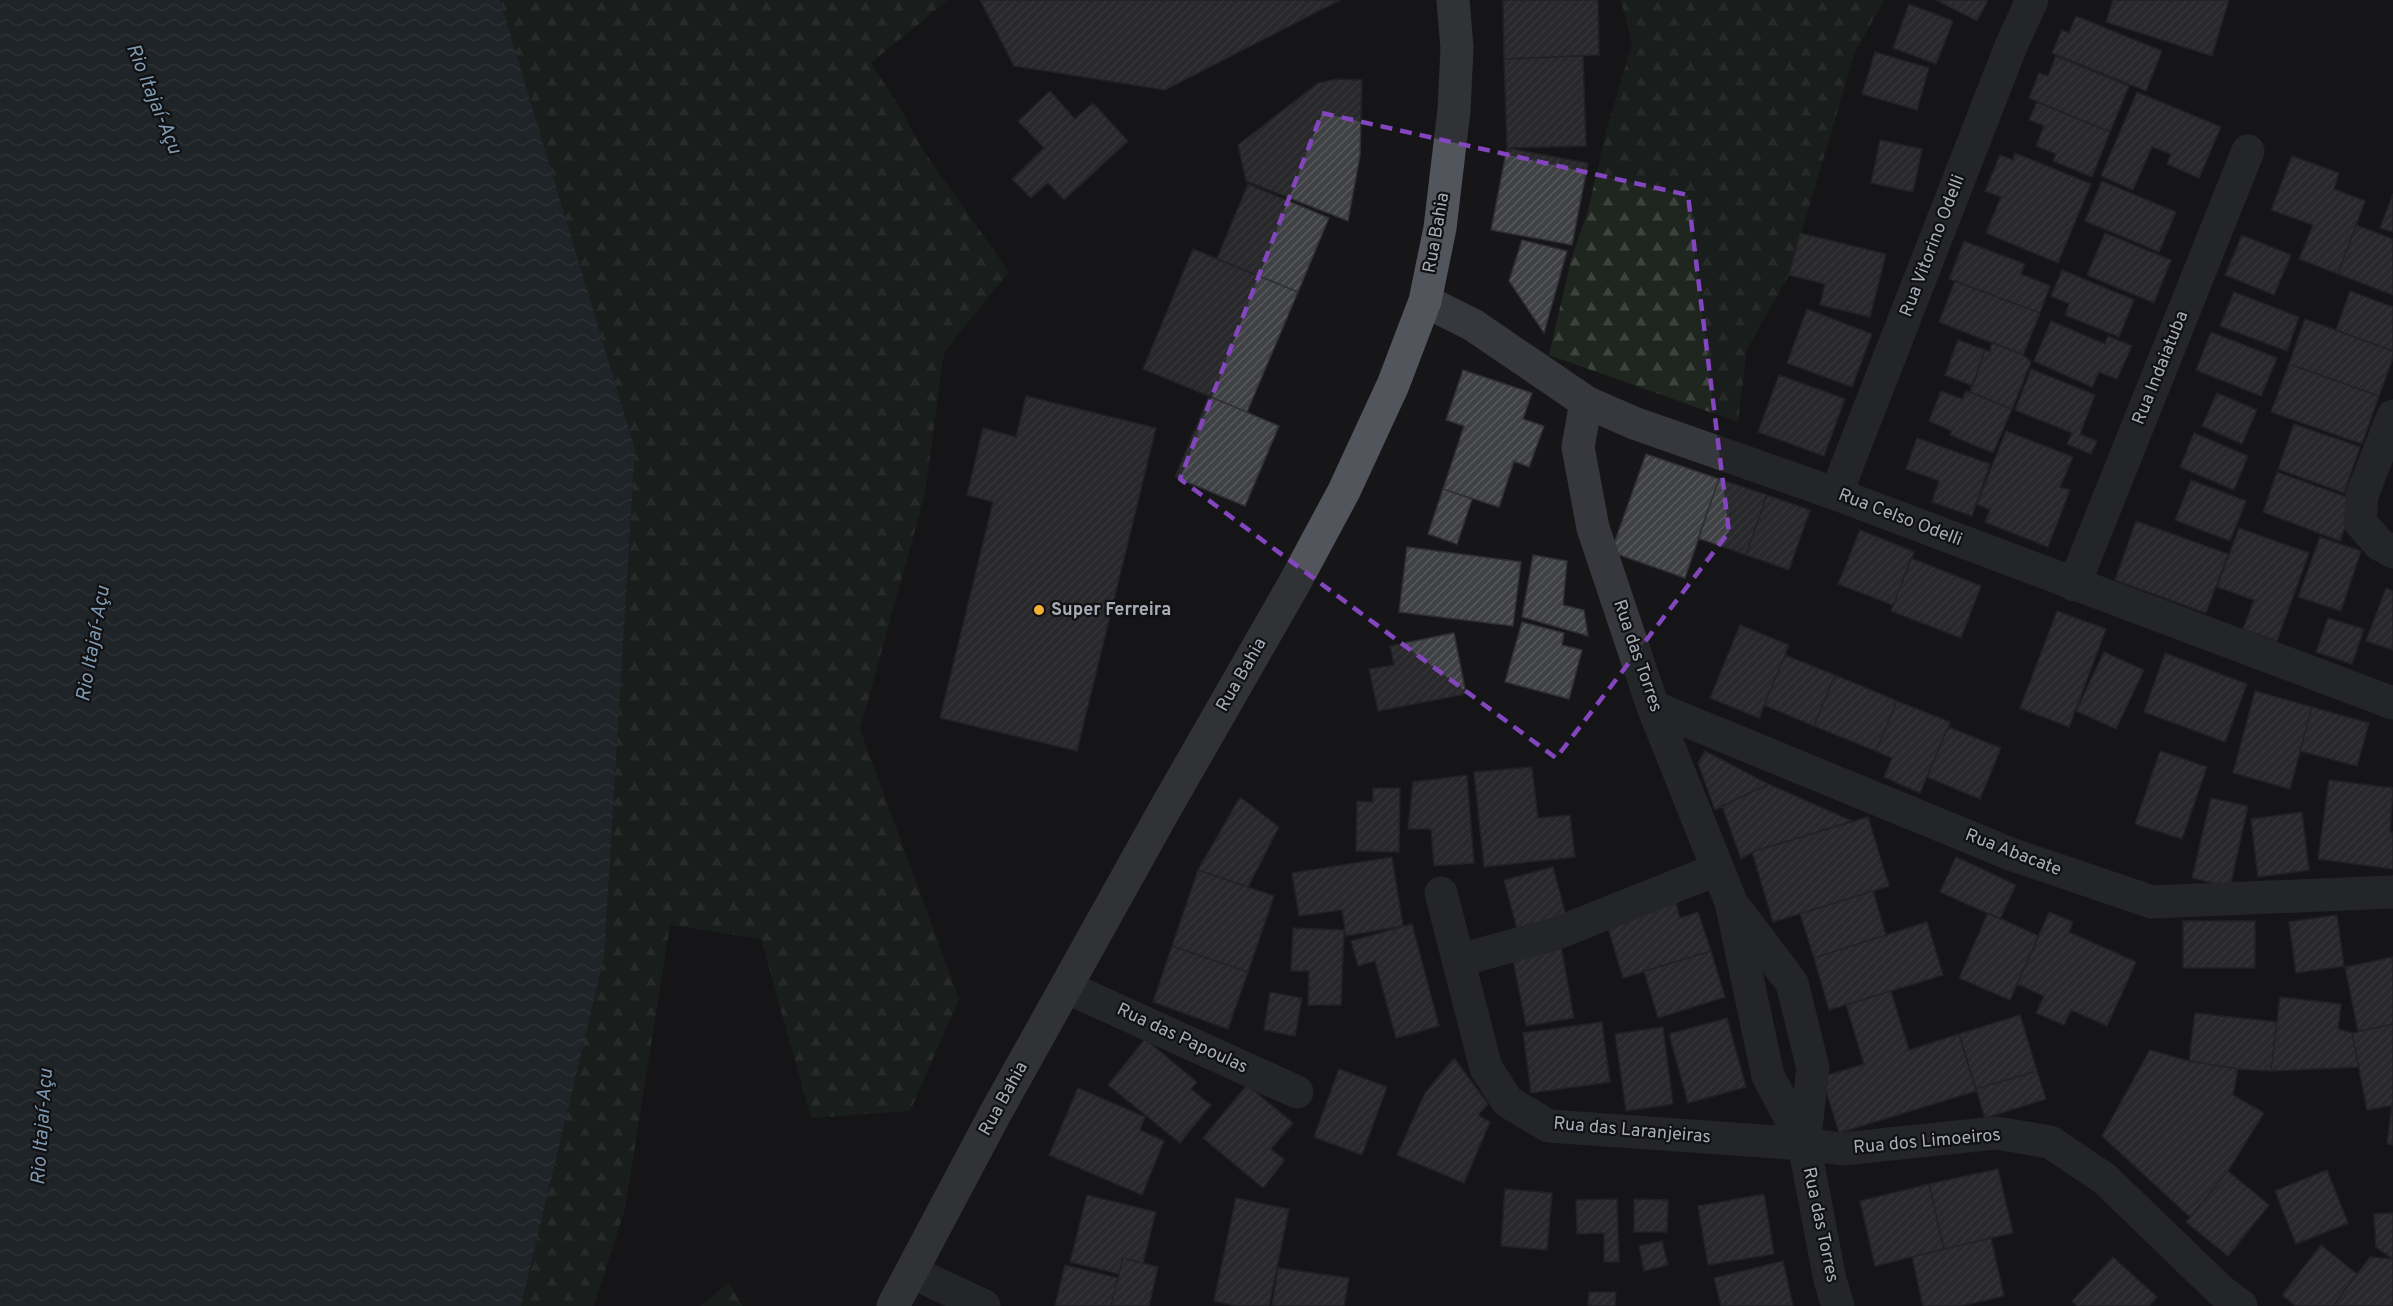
<svg xmlns="http://www.w3.org/2000/svg" width="2393" height="1306" viewBox="0 0 2393 1306" font-family="Overpass,sans-serif">
<style>
.forest{fill:url(#forest-firs)}
.water{fill:url(#water-waves)}
.building{fill:url(#building-hatch);stroke:#303034;stroke-width:1.5}
.lines{fill:none;stroke-linecap:round;stroke-linejoin:round}
.minor{stroke:#37383d;stroke-width:33}
.major{stroke:#53555c;stroke-width:33}
.marked{fill:none;stroke:#8446be;stroke-width:4.5;stroke-dasharray:12 8;stroke-linejoin:round}
.poi-dot{fill:#f2b134;stroke:#111113;stroke-width:2}
.labels{text-anchor:middle;dominant-baseline:central;stroke-width:4.5;stroke-linejoin:round;paint-order:stroke}
.street-label{font-size:18px;fill:#a8adb8;stroke:#111113}
.poi-label{font-size:18px;font-weight:bold;fill:#a8adb8;stroke:#111113;text-anchor:start}
.water-label{font-size:20px;font-style:italic;fill:#7f9bb3;stroke:#111113}
</style>
<defs>
<pattern id="forest-firs" width="22" height="20" patternUnits="userSpaceOnUse" patternTransform="scale(1.5)"><rect width="22" height="20" fill="#1e261f"/><path d="M5 1l3.5 6h-7zM16 11l3.5 6h-7z" fill="#3c433d"/></pattern>
<pattern id="water-waves" width="16" height="10" patternUnits="userSpaceOnUse" patternTransform="scale(1.5)"><rect width="16" height="10" fill="#2c353c"/><path d="M0 5q4-4 8 0t8 0" fill="none" stroke="#485056"/></pattern>
<pattern id="building-hatch" width="6" height="6" patternUnits="userSpaceOnUse" patternTransform="scale(1.5)"><rect width="6" height="6" fill="#404145"/><path d="M-1 1l2-2M0 6l6-6M5 7l2-2" fill="none" stroke="#595a5e"/></pattern>
</defs>
<rect width="100%" height="100%" fill="#161618"/>
<path class="forest" d="M 500,0 L 948,0 L 871,63 L 899,106 L 921,147 L 1009,272 L 944,352 L 925,494 L 860,729 L 959,999 L 910,1111 L 811,1118 L 761,939 L 670,925 L 625,1209 L 594,1306 L 521,1306 L 604,958 L 635,449 Z
M 1621,0 L 1884,0 L 1855,52 L 1789,275 L 1747,349 L 1738,422 L 1549,355 L 1571,260 L 1588,211 L 1607,128 L 1632,44 Z
M 729,1283 L 743,1306 L 700,1306 Z"/>
<path class="water" d="M 0,0 L 500,0 L 635,449 L 604,958 L 521,1306 L 0,1306 Z"/>
<path class="building" d="M 980,0 L 1340,0 L 1165,90 L 1014,66 Z
M 1503,0 L 1598,0 L 1599,55 L 1504,59 Z
M 1936,0 L 1988,0 L 1977,21 Z
M 2113,0 L 2229,0 L 2212,56 L 2106,22 Z
M 1909,4 L 1953,21 L 1936,64 L 1893,48 Z
M 2076,16 L 2162,51 L 2146,91 L 2052,53 L 2062,30 L 2069,33 Z
M 1875,52 L 1929,68 L 1917,110 L 1862,94 Z
M 1583,56 L 1586,146 L 1507,148 L 1504,59 Z
M 2056,56 L 2129,86 L 2110,132 L 2029,98 L 2039,73 L 2048,76 Z
M 1337,79 L 1362,80 L 1360,156 L 1348,221 L 1246,181 L 1238,145 L 1318,83 Z
M 1050,91 L 1075,119 L 1093,103 L 1128,141 L 1064,200 L 1048,183 L 1031,198 L 1012,179 L 1044,148 L 1018,121 Z
M 2137,92 L 2221,127 L 2199,178 L 2167,164 L 2171,154 L 2152,147 L 2133,190 L 2101,176 Z
M 2037,102 L 2110,132 L 2092,177 L 2053,161 L 2056,154 L 2036,146 L 2044,126 L 2029,120 Z
M 1880,140 L 1922,149 L 1913,192 L 1871,183 Z
M 1507,148 L 1588,163 L 1572,245 L 1491,230 Z
M 2015,153 L 2091,184 L 2058,263 L 1986,233 L 2001,197 L 1985,191 L 2000,155 L 2013,160 Z
M 2292,156 L 2339,173 L 2334,189 L 2365,201 L 2338,274 L 2299,259 L 2313,225 L 2271,210 Z
M 2102,181 L 2176,212 L 2159,252 L 2085,221 Z
M 1248,184 L 1329,218 L 1298,292 L 1217,259 Z
M 2393,194 L 2393,232 L 2380,228 Z
M 2356,225 L 2393,239 L 2393,295 L 2338,274 Z
M 1800,233 L 1886,254 L 1870,317 L 1820,305 L 1825,284 L 1789,275 Z
M 2105,233 L 2171,260 L 2154,303 L 2087,275 Z
M 2242,235 L 2291,255 L 2274,295 L 2225,275 Z
M 1522,240 L 1567,251 L 1544,333 L 1509,281 Z
M 1964,241 L 2025,264 L 2021,274 L 2050,286 L 2040,313 L 1949,279 Z
M 1193,249 L 1298,292 L 1247,412 L 1143,369 Z
M 2062,270 L 2134,300 L 2119,337 L 2065,315 L 2069,304 L 2051,296 Z
M 1955,281 L 2040,313 L 2023,355 L 1939,322 Z
M 2350,291 L 2393,307 L 2393,351 L 2336,330 Z
M 2234,292 L 2299,317 L 2287,351 L 2220,326 Z
M 1807,309 L 1872,334 L 1852,387 L 1787,363 Z
M 2305,319 L 2393,351 L 2393,358 L 2379,396 L 2289,364 Z
M 2051,321 L 2105,344 L 2108,336 L 2132,346 L 2117,379 L 2099,372 L 2092,387 L 2034,361 Z
M 2211,332 L 2277,358 L 2261,396 L 2196,370 Z
M 1958,340 L 1985,350 L 1973,386 L 1945,375 Z
M 1992,342 L 2023,355 L 2031,362 L 2012,409 L 1970,392 L 1985,350 L 1990,352 Z
M 2289,364 L 2379,396 L 2362,444 L 2271,412 Z
M 2031,369 L 2095,395 L 2080,434 L 2097,441 L 2091,454 L 2067,444 L 2072,433 L 2015,410 Z
M 1463,370 L 1532,393 L 1523,419 L 1544,426 L 1529,467 L 1514,461 L 1499,507 L 1443,489 L 1464,426 L 1446,420 Z
M 1779,375 L 1845,399 L 1824,456 L 1758,432 Z
M 1941,391 L 1962,399 L 1966,391 L 2012,409 L 1993,453 L 1950,435 L 1952,431 L 1929,421 Z
M 2217,393 L 2257,410 L 2242,444 L 2202,426 Z
M 1026,396 L 1156,428 L 1077,751 L 940,718 L 993,502 L 967,495 L 983,428 L 1016,437 Z
M 1209,396 L 1279,426 L 1245,506 L 1175,477 Z
M 2294,424 L 2360,447 L 2344,493 L 2278,469 Z
M 2006,431 L 2073,457 L 2060,487 L 2070,490 L 2048,547 L 1985,522 L 1990,510 L 1977,504 Z
M 2194,433 L 2248,456 L 2234,490 L 2180,467 Z
M 1917,438 L 1990,464 L 1972,516 L 1932,502 L 1939,481 L 1906,469 Z
M 1646,454 L 1719,479 L 1685,578 L 1611,552 Z
M 2277,472 L 2355,500 L 2340,541 L 2263,512 Z
M 1719,479 L 1767,495 L 1746,555 L 1698,538 Z
M 2191,480 L 2246,501 L 2230,541 L 2175,520 Z
M 1443,489 L 1472,499 L 1457,544 L 1428,534 Z
M 1767,495 L 1810,510 L 1789,570 L 1746,555 Z
M 2136,521 L 2228,554 L 2206,613 L 2115,580 Z
M 2239,528 L 2309,553 L 2277,641 L 2243,629 L 2254,600 L 2217,587 Z
M 1860,530 L 1914,552 L 1893,605 L 1838,584 Z
M 2320,537 L 2361,551 L 2341,611 L 2298,597 Z
M 1407,547 L 1521,562 L 1513,626 L 1399,612 Z
M 1533,555 L 1567,561 L 1563,605 L 1584,610 L 1588,636 L 1522,617 Z
M 1911,558 L 1981,586 L 1961,638 L 1891,611 Z
M 2386,588 L 2393,591 L 2393,650 L 2366,641 Z
M 2057,611 L 2106,629 L 2069,727 L 2020,708 Z
M 2328,618 L 2364,629 L 2352,664 L 2316,652 Z
M 1522,622 L 1564,633 L 1562,645 L 1582,650 L 1569,699 L 1505,682 Z
M 1740,625 L 1789,645 L 1759,718 L 1710,698 Z
M 1454,633 L 1466,694 L 1378,711 L 1369,669 L 1394,665 L 1390,646 Z
M 2104,652 L 2144,670 L 2116,729 L 2076,711 Z
M 2165,653 L 2247,684 L 2225,742 L 2144,712 Z
M 1785,655 L 1835,675 L 1814,726 L 1764,705 Z
M 1835,675 L 1897,701 L 1876,751 L 1814,726 Z
M 2255,691 L 2312,707 L 2290,789 L 2233,773 Z
M 1897,701 L 1950,722 L 1920,793 L 1884,777 L 1892,758 L 1876,751 Z
M 2312,707 L 2369,723 L 2357,766 L 2300,751 Z
M 1948,727 L 2001,748 L 1980,799 L 1927,777 Z
M 1705,751 L 1768,784 L 1715,810 L 1698,763 Z
M 2160,751 L 2207,767 L 2182,839 L 2135,824 Z
M 1532,767 L 1538,818 L 1570,815 L 1575,857 L 1484,867 L 1474,772 Z
M 1467,775 L 1474,863 L 1434,866 L 1431,829 L 1408,829 L 1413,782 Z
M 2329,780 L 2393,788 L 2390,832 L 2393,832 L 2393,869 L 2318,859 Z
M 1768,784 L 1852,821 L 1752,852 L 1741,859 L 1722,806 Z
M 1373,788 L 1400,788 L 1399,852 L 1356,851 L 1357,801 L 1373,802 Z
M 1240,797 L 1279,827 L 1248,887 L 1198,870 Z
M 2211,798 L 2248,806 L 2230,887 L 2192,878 Z
M 2302,812 L 2309,870 L 2258,877 L 2251,819 Z
M 1868,817 L 1889,886 L 1773,922 L 1752,852 Z
M 1392,857 L 1403,926 L 1346,936 L 1342,910 L 1299,916 L 1292,873 Z
M 1956,857 L 2016,885 L 2000,919 L 1940,892 Z
M 1553,867 L 1566,916 L 1517,929 L 1504,880 Z
M 1198,870 L 1274,896 L 1248,972 L 1172,946 Z
M 1873,891 L 1886,935 L 1814,958 L 1800,914 Z
M 1674,896 L 1680,918 L 1698,912 L 1711,951 L 1623,978 L 1605,918 Z
M 2049,912 L 2073,922 L 2069,932 L 2136,962 L 2107,1026 L 2071,1010 L 2064,1025 L 2036,1013 L 2044,996 L 2017,984 Z
M 1988,913 L 2039,936 L 2010,1000 L 1959,978 Z
M 2337,915 L 2344,966 L 2296,973 L 2289,922 Z
M 2183,921 L 2255,921 L 2255,968 L 2183,968 Z
M 1927,922 L 1943,975 L 1829,1010 L 1814,958 Z
M 1412,924 L 1439,1026 L 1396,1038 L 1375,961 L 1358,966 L 1351,941 Z
M 1293,928 L 1344,930 L 1341,1005 L 1308,1005 L 1309,971 L 1291,971 Z
M 1172,946 L 1248,972 L 1228,1029 L 1153,1002 Z
M 1561,946 L 1574,1018 L 1526,1026 L 1512,955 Z
M 1711,951 L 1725,997 L 1658,1018 L 1644,971 Z
M 2393,957 L 2393,1024 L 2358,1031 L 2345,967 Z
M 1891,991 L 1909,1050 L 1959,1034 L 1976,1091 L 1839,1133 L 1822,1077 L 1864,1064 L 1846,1005 Z
M 1270,992 L 1302,998 L 1295,1036 L 1264,1030 Z
M 2280,997 L 2341,1004 L 2338,1029 L 2352,1033 L 2359,1067 L 2271,1071 Z
M 2195,1013 L 2277,1022 L 2271,1071 L 2238,1069 L 2189,1061 Z
M 2020,1015 L 2037,1071 L 1976,1089 L 1959,1034 Z
M 1727,1018 L 1746,1087 L 1688,1103 L 1669,1034 Z
M 1602,1022 L 1610,1082 L 1531,1093 L 1523,1033 Z
M 2393,1024 L 2393,1105 L 2367,1110 L 2352,1033 Z
M 1663,1027 L 1673,1104 L 1626,1111 L 1615,1034 Z
M 1145,1039 L 1197,1082 L 1191,1089 L 1211,1105 L 1180,1143 L 1108,1085 Z
M 2150,1050 L 2189,1061 L 2238,1069 L 2233,1095 L 2264,1113 L 2228,1171 L 2190,1217 L 2102,1136 Z
M 1454,1058 L 1488,1104 L 1478,1115 L 1490,1122 L 1464,1183 L 1397,1155 L 1425,1093 Z
M 1339,1069 L 1387,1087 L 1362,1155 L 1314,1137 Z
M 2037,1071 L 2046,1099 L 1985,1118 L 1976,1089 Z
M 1247,1085 L 1293,1123 L 1271,1149 L 1285,1160 L 1263,1188 L 1203,1138 Z
M 1078,1088 L 1145,1117 L 1140,1130 L 1164,1141 L 1142,1195 L 1049,1155 Z
M 2392,1105 L 2393,1105 L 2393,1145 L 2387,1144 Z
M 1998,1169 L 2013,1233 L 1944,1249 L 1929,1184 Z
M 2327,1170 L 2348,1223 L 2296,1244 L 2275,1191 Z
M 2228,1171 L 2269,1205 L 2228,1256 L 2186,1222 Z
M 1929,1184 L 1944,1249 L 1875,1266 L 1860,1201 Z
M 1505,1189 L 1552,1193 L 1547,1250 L 1501,1246 Z
M 1764,1194 L 1774,1254 L 1708,1265 L 1698,1206 Z
M 1087,1195 L 1156,1212 L 1143,1263 L 1123,1258 L 1119,1274 L 1070,1262 Z
M 1236,1198 L 1289,1209 L 1269,1306 L 1236,1306 L 1214,1301 Z
M 1617,1199 L 1619,1262 L 1604,1262 L 1604,1233 L 1577,1234 L 1576,1200 Z
M 1634,1199 L 1668,1200 L 1667,1232 L 1634,1232 Z
M 2393,1213 L 2393,1259 L 2376,1247 L 2374,1214 Z
M 1991,1238 L 2004,1296 L 1961,1306 L 1923,1306 L 1912,1257 Z
M 1662,1241 L 1668,1265 L 1644,1271 L 1639,1246 Z
M 2321,1245 L 2357,1274 L 2333,1306 L 2296,1306 L 2282,1295 Z
M 2113,1257 L 2157,1297 L 2149,1306 L 2077,1306 L 2072,1301 Z
M 2370,1257 L 2393,1259 L 2393,1306 L 2333,1306 Z
M 1123,1258 L 1158,1267 L 1149,1306 L 1111,1306 Z
M 1783,1261 L 1793,1306 L 1721,1306 L 1714,1278 Z
M 1065,1265 L 1118,1278 L 1111,1306 L 1055,1306 Z
M 1278,1268 L 1349,1278 L 1344,1306 L 1272,1306 Z
M 1589,1292 L 1616,1292 L 1615,1306 L 1588,1306 Z"/>
<g class="lines">
<path class="minor" d="M 1425,301 L 1473,325 L 1586,402 L 1634,423 L 1836,494 L 2393,703
M 1586,402 L 1578,447 L 1593,528 L 1653,707 L 1731,902 L 1768,1076 L 1804,1144 L 1830,1280 L 1838,1306
M 2393,416 L 2362,495 L 2360,522 L 2379,544 L 2393,552
M 1836,494 L 2011,46 L 2032,0
M 2074,585 L 2248,151
M 1653,707 L 2013,855 L 2152,902 L 2393,892
M 1441,893 L 1486,1068 L 1508,1102 L 1549,1126 L 1804,1144 L 1842,1149 L 1996,1133 L 2050,1142 L 2105,1179 L 2221,1291 L 2241,1306
M 1736,909 L 1792,983 L 1813,1068 L 1804,1144
M 1460,960 L 1555,934 L 1718,869
M 1066,987 L 1297,1092
M 912,1272 L 984,1306"/>
<path class="major" d="M 893,1306 L 995,1114 L 1165,809 L 1294,584 L 1344,491 L 1393,385 L 1425,301 L 1440,228 L 1454,110 L 1457,48 L 1453,0"/>
</g>
<path d="M0 0H2393V1306H0ZM 1322,113 L 1688,195 L 1729,532 L 1556,758 L 1180,479 Z" fill="#161618" fill-opacity=".55" fill-rule="evenodd"/>
<path class="marked" d="M 1322,113 L 1688,195 L 1729,532 L 1556,758 L 1180,479 Z"/>
<circle class="poi-dot" cx="1039" cy="610" r="6"/>
<g class="labels">
<g class="street-label">
<text transform="translate(1437 233) rotate(-80)">Rua Bahia</text>
<text transform="translate(1933 246) rotate(-69)">Rua Vitorino Odelli</text>
<text transform="translate(2161 368) rotate(-68)">Rua Indaiatuba</text>
<text transform="translate(1900 518) rotate(21)">Rua Celso Odelli</text>
<text transform="translate(1637 656) rotate(71)">Rua das Torres</text>
<text transform="translate(1242 675) rotate(-60)">Rua Bahia</text>
<text transform="translate(2013 853) rotate(21)">Rua Abacate</text>
<text transform="translate(1182 1039) rotate(25)">Rua das Papoulas</text>
<text transform="translate(1004 1099) rotate(-61)">Rua Bahia</text>
<text transform="translate(1632 1131) rotate(5)">Rua das Laranjeiras</text>
<text transform="translate(1927 1142) rotate(-5)">Rua dos Limoeiros</text>
<text transform="translate(1820 1225) rotate(78)">Rua das Torres</text>
</g>
<g class="poi-label">
<text x="1051" y="610">Super Ferreira</text>
</g>
<g class="water-label">
<text transform="translate(153 99) rotate(68)">Rio Itajaí-Açu</text>
<text transform="translate(94 644) rotate(-80)">Rio Itajaí-Açu</text>
<text transform="translate(43 1127) rotate(-86)">Rio Itajaí-Açu</text>
</g>
</g>
</svg>
